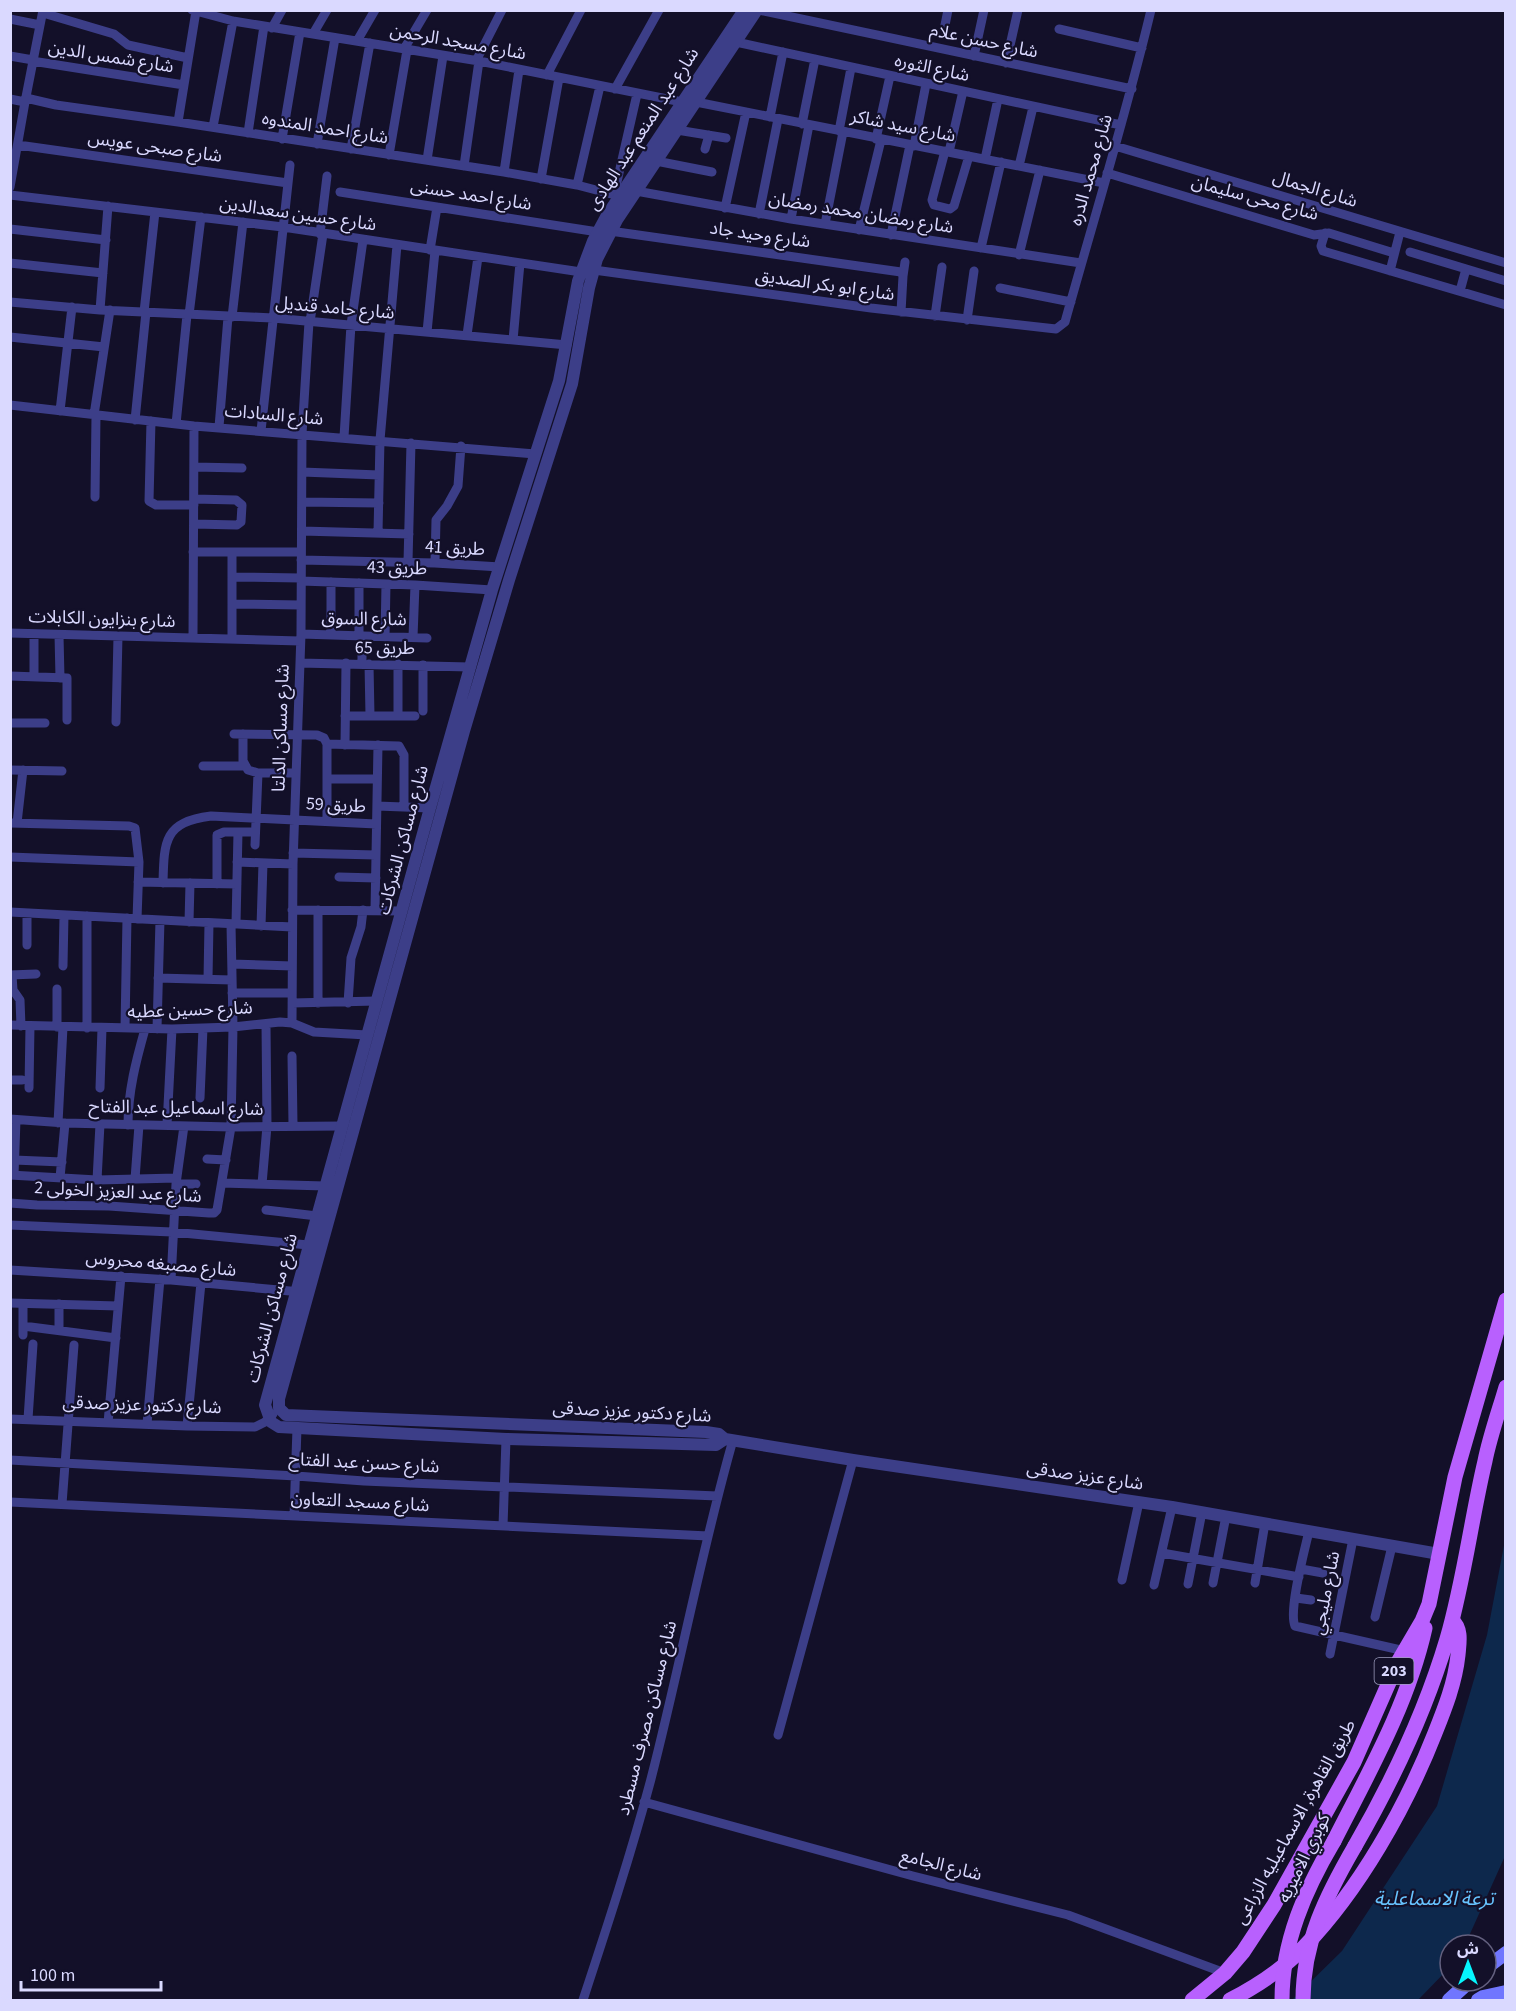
<svg xmlns="http://www.w3.org/2000/svg" width="1516" height="2011" viewBox="0 0 1516 2011" font-family="'Source Sans 3','Noto Sans Arabic',sans-serif">
<style>
.water{fill:#0d284c}
.lines{fill:none;stroke-linecap:round;stroke-linejoin:round}
.minor{stroke:#3c3e88;stroke-width:9}
.tertiary{stroke:#3c3e88;stroke-width:12}
.secondary{stroke:#7076fe;stroke-width:14}
.primary{stroke:#b860fe;stroke-width:15}
.primary-bridge{stroke:#b860fe;stroke-width:15}
.labels{text-anchor:middle;dominant-baseline:central;stroke-width:4.5;stroke-linejoin:round;paint-order:stroke}
.shield{fill:#131029;stroke:#9e9dbf;stroke-width:1.5}
.shield-label{font-size:16px;font-weight:bold;fill:#dad9ff}
.street-label{font-size:18px;fill:#dad9ff;stroke:#131029}
.water-label{font-size:20px;font-style:italic;fill:#67c3fe;stroke:#131029}
</style>
<rect width="100%" height="100%" fill="#131029"/>
<path class="water" d="M 1505,1540 L 1505,1856 L 1465,1945 L 1450,1945 L 1450,1967 L 1418,2000 L 1292,2000 L 1342,1951 L 1437,1806 L 1487,1635 Z"/>
<g class="lines">
<path class="minor" d="M 192,10 L 233,21 L 479,61 L 682,102
M 759,10 L 1132,89
M 43,13 L 114,34 L 128,45 L 188,58
M 10,19 L 40,25
M 945,25 L 948,10
M 272,28 L 282,10
M 1059,29 L 1142,48
M 313,34 L 327,10
M 357,41 L 375,10
M 736,42 L 1121,125
M 404,49 L 427,10
M 10,56 L 33,60
M 974,56 L 984,10
M 32,61 L 184,85
M 476,61 L 502,10
M 1006,63 L 1018,10
M 547,75 L 581,10
M 615,89 L 659,10
M 26,98 L 56,105 L 178,122 L 504,172 L 577,185 L 619,196
M 10,99 L 25,102
M 696,102 L 1104,183
M 770,117 L 783,52
M 178,122 L 196,11
M 802,124 L 815,59
M 213,127 L 233,21
M 677,130 L 726,138
M 839,131 L 851,68
M 248,133 L 264,26
M 282,139 L 300,32
M 876,139 L 890,76
M 317,144 L 335,38
M 18,145 L 288,183
M 914,146 L 926,84
M 1115,146 L 1506,263
M 351,149 L 370,43
M 705,149 L 709,135
M 945,151 L 932,200 L 934,205 L 950,209 L 954,206 L 969,156
M 949,152 L 963,91
M 389,155 L 407,50
M 985,159 L 998,99
M 427,160 L 443,56
M 656,161 L 712,172
M 464,166 L 479,61
M 1019,166 L 1033,107
M 504,172 L 519,70
M 1107,173 L 1314,235 L 1329,233 L 1394,253
M 541,179 L 559,78
M 577,185 L 600,86
M 10,187 L 25,102 L 43,10
M 636,191 L 791,219 L 1081,263
M 340,192 L 598,232
M 10,195 L 283,227 L 581,272
M 614,195 L 637,94
M 725,208 L 746,112
M 759,214 L 778,119
M 791,219 L 809,125
M 825,224 L 843,132
M 10,229 L 106,240
M 859,230 L 881,140
M 610,231 L 901,272 L 903,276 L 901,312
M 1325,233 L 1321,246 L 1323,251 L 1506,305
M 320,234 L 327,176
M 891,235 L 910,145
M 981,248 L 1001,162
M 430,250 L 437,207
M 1410,252 L 1506,281
M 1019,255 L 1040,170
M 10,263 L 103,273
M 594,270 L 871,308 L 1056,329 L 1065,322 C 1094,218 1126,115 1151,10
M 1390,271 L 1400,232
M 903,276 L 905,262
M 1000,288 L 1071,302
M 1460,291 L 1466,269
M 10,302 L 100,310 L 273,318 L 567,345
M 100,310 L 108,206
M 144,312 L 155,212
M 189,315 L 201,217
M 935,316 L 942,267
M 232,317 L 243,222
M 967,320 L 974,271
M 310,322 L 323,234
M 427,332 L 435,251
M 467,335 L 478,257
M 10,337 L 104,347
M 513,340 L 520,263
M 10,405 L 194,426 L 535,454
M 60,411 L 72,307
M 94,415 L 110,310
M 135,420 L 146,312
M 151,421 L 149,501 L 156,505 L 194,505
M 176,424 L 187,315
M 219,427 L 228,317
M 261,431 L 290,165
M 344,437 L 351,325 L 363,240
M 194,467 L 242,468
M 302,472 L 379,475
M 95,497 L 96,415
M 194,499 L 236,500 L 242,505 L 241,522 L 237,525 L 194,524
M 302,502 L 379,503
M 302,531 L 409,534
M 378,533 L 380,440 L 397,245
M 193,552 L 301,552
M 301,560 L 435,563 L 500,567
M 408,562 L 411,443
M 435,563 L 436,520 L 447,506 L 458,486 L 461,446
M 232,577 L 301,578
M 301,581 L 415,585 L 492,590
M 331,582 L 331,635
M 359,583 L 359,636
M 232,604 L 301,605
M 10,633 L 300,641
M 34,634 L 34,677
M 301,634 L 427,638
M 59,635 L 60,678
M 385,637 L 386,584
M 413,637 L 415,585
M 193,638 L 194,426
M 232,639 L 232,552
M 300,663 L 470,667
M 362,664 L 362,636
M 369,664 L 370,716
M 398,664 L 398,716
M 423,665 L 423,711
M 10,676 L 67,678 L 67,720
M 345,716 L 415,716
M 116,722 L 118,636
M 10,723 L 45,723
M 234,734 L 317,735 L 324,738 L 327,744 L 327,821
M 243,734 L 243,761 L 248,770 L 258,773 L 296,773
M 327,744 L 399,746 L 404,755 L 404,807
M 345,745 L 346,663
M 203,766 L 244,766
M 10,770 L 62,771
M 327,779 L 377,779
M 377,806 L 430,808
M 10,823 L 129,826 L 135,828 L 139,862 L 137,919
M 17,823 L 23,770
M 255,845 L 258,773
M 293,853 L 376,855
M 10,857 L 139,862
M 237,862 L 293,864
M 339,877 L 376,878
M 138,882 L 237,884
M 163,883 C 164,841 164,822 211,816 L 376,824
M 217,884 L 217,835 L 224,832 L 255,832
M 292,910 L 402,911
M 318,910 L 318,1003
M 375,910 L 378,745
M 10,912 L 292,927
M 189,922 L 190,883
M 236,924 L 238,832
M 261,926 L 263,863
M 27,945 L 27,913
M 232,964 L 292,966
M 63,966 L 64,915
M 10,975 L 36,974
M 12,975 L 13,990 L 20,1000 L 21,1026
M 158,978 L 232,980
M 208,979 L 209,923
M 232,993 L 292,993
M 292,1003 L 377,1001
M 348,1003 L 351,958 L 361,927 L 363,910
M 292,1023 L 293,864 L 301,634 L 302,434 L 309,322
M 10,1025 L 172,1029 L 233,1027 L 280,1022 L 292,1023 L 314,1032 L 367,1035
M 57,1027 L 57,989
M 87,1028 L 87,916
M 125,1028 L 127,918
M 157,1029 L 160,920
M 292,1056 L 293,1125
M 10,1080 L 22,1080
M 29,1088 L 30,1026
M 100,1088 L 102,1028
M 200,1098 L 203,1028
M 10,1119 L 65,1123 L 231,1127 L 342,1126
M 58,1123 L 63,1027
M 128,1125 C 128,1091 136,1061 145,1029
M 167,1125 L 172,1029
M 207,1159 L 226,1160
M 14,1160 L 62,1162
M 10,1175 L 97,1180 L 176,1178
M 14,1175 L 16,1120
M 60,1178 L 65,1123
M 135,1179 L 139,1125
M 97,1180 L 100,1124
M 222,1183 L 325,1186
M 176,1184 L 196,1184
M 262,1184 L 267,1126 L 266,1024
M 10,1203 L 37,1205 L 109,1206 L 209,1213 L 214,1213 L 217,1210 L 231,1127 L 233,1027 L 231,924
M 266,1210 L 317,1216
M 10,1225 L 172,1232 L 308,1245
M 10,1270 L 171,1280 L 301,1292
M 171,1280 L 176,1184 L 184,1126
M 10,1303 L 118,1306
M 23,1326 L 116,1338
M 59,1330 L 59,1304
M 23,1335 L 23,1304
M 10,1419 L 187,1426 L 255,1427 L 265,1422 L 273,1414
M 28,1419 L 33,1344
M 108,1423 L 121,1276
M 147,1424 L 160,1279
M 187,1426 L 201,1283
M 10,1460 L 296,1476 L 364,1481 L 717,1496
M 10,1502 L 708,1536
M 62,1504 L 74,1345
M 294,1516 L 297,1428
M 503,1526 L 506,1439
M 1309,1531 C 1305,1549 1288,1611 1295,1626 L 1405,1651
M 1162,1553 L 1299,1577
M 1301,1569 L 1323,1573
M 1122,1580 L 1139,1502
M 1213,1583 L 1226,1516
M 1255,1583 L 1265,1523
M 1188,1584 L 1202,1512
M 1154,1585 L 1172,1507
M 1296,1598 L 1311,1600
M 1375,1617 L 1392,1546
M 1330,1654 L 1353,1539
M 778,1735 L 853,1460
M 644,1802 L 913,1876 L 1068,1915 L 1225,1973
M 583,2000 C 607,1927 631,1854 651,1779 C 680,1667 701,1552 733,1440"/>
<path class="tertiary" d="M 757,10 L 617,220 L 597,259 L 589,288 L 572,384 L 509,580 L 464,731 L 279,1399 L 279,1408 L 286,1415 L 706,1432 L 719,1434 L 725,1439 L 853,1460 L 1172,1507 L 1439,1554
M 725,1439 L 716,1445 L 506,1439 L 279,1427 L 271,1422 L 265,1405 L 430,808 L 492,590 L 559,381 L 578,281 L 593,241 L 607,215 L 744,10"/>
<path class="secondary" d="M 1486,1968 L 1506,1953
M 1449,2000 L 1470,1981
M 1478,2000 L 1483,1997 L 1506,1992"/>
<path class="primary" d="M 1334,1841 C 1369,1772 1408,1704 1425,1628
M 1355,1846 C 1393,1780 1425,1713 1447,1639 C 1464,1581 1471,1520 1485,1461 C 1490,1436 1499,1411 1506,1387
M 1192,2000 L 1225,1973 L 1243,1952 L 1274,1905 L 1354,1762 L 1398,1662 L 1422,1621 L 1429,1604 L 1455,1477 L 1506,1300
M 1230,2000 C 1257,1986 1283,1969 1304,1947 C 1359,1890 1406,1807 1435,1733 C 1445,1708 1455,1683 1458,1655 C 1459,1643 1462,1629 1452,1620"/>
<path class="primary-bridge" d="M 1282,2000 C 1282,1942 1305,1890 1334,1841
M 1303,2000 C 1303,1942 1326,1896 1355,1846"/>
</g>
<g class="labels">
<rect class="shield" x="1374.5" y="1658" width="39" height="26" rx="4.5"/>
<g class="shield-label">
<text x="1394" y="1671">203</text>
</g>
<g class="street-label">
<text transform="translate(984 41) rotate(12)">شارع حسن علام</text>
<text transform="translate(458 42) rotate(10)">شارع مسجد الرحمن</text>
<text transform="translate(111 57) rotate(9)">شارع شمس الدين</text>
<text transform="translate(932 68) rotate(12)">شارع الثوره</text>
<text transform="translate(903 126) rotate(11)">شارع سيد شاكر</text>
<text transform="translate(325 128) rotate(9)">شارع احمد المندوه</text>
<text transform="translate(643 129) rotate(-57)">شارع عبد المنعم عبد الهادى</text>
<text transform="translate(155 147) rotate(8)">شارع صبحى عويس</text>
<text transform="translate(1091 170) rotate(-74)">شارع محمد الدره</text>
<text transform="translate(1315 189) rotate(17)">شارع الجمال</text>
<text transform="translate(471 195) rotate(9)">شارع احمد حسنى</text>
<text transform="translate(1255 198) rotate(15)">شارع محى سليمان</text>
<text transform="translate(861 213) rotate(9)">شارع رمضان محمد رمضان</text>
<text transform="translate(298 214) rotate(8)">شارع حسين سعدالدين</text>
<text transform="translate(760 235) rotate(8)">شارع وحيد جاد</text>
<text transform="translate(825 285) rotate(8)">شارع ابو بكر الصديق</text>
<text transform="translate(335 308) rotate(5)">شارع حامد قنديل</text>
<text transform="translate(274 415) rotate(5)">شارع السادات</text>
<text transform="translate(455 548) rotate(3)">طريق 41</text>
<text transform="translate(397 568) rotate(2)">طريق 43</text>
<text transform="translate(102 619) rotate(2)">شارع بنزايون الكابلات</text>
<text transform="translate(364 619) rotate(1)">شارع السوق</text>
<text transform="translate(385 648) rotate(1)">طريق 65</text>
<text transform="translate(281 728) rotate(-88)">شارع مساكن الدلتا</text>
<text transform="translate(336 805) rotate(3)">طريق 59</text>
<text transform="translate(403 840) rotate(-75)">شارع مساكن الشركات</text>
<text transform="translate(190 1010) rotate(-2)">شارع حسين عطيه</text>
<text transform="translate(176 1108) rotate(1)">شارع اسماعيل عبد الفتاح</text>
<text transform="translate(118 1192) rotate(3)">شارع عبد العزيز الخولى 2</text>
<text transform="translate(161 1264) rotate(5)">شارع مصبغه محروس</text>
<text transform="translate(272 1308) rotate(-75)">شارع مساكن الشركات</text>
<text transform="translate(142 1405) rotate(2)">شارع دكتور عزيز صدقى</text>
<text transform="translate(632 1412) rotate(3)">شارع دكتور عزيز صدقى</text>
<text transform="translate(364 1463) rotate(3)">شارع حسن عبد الفتاح</text>
<text transform="translate(1085 1476) rotate(8)">شارع عزيز صدقى</text>
<text transform="translate(360 1502) rotate(3)">شارع مسجد التعاون</text>
<text transform="translate(1326 1593) rotate(-79)">شارع مليجي</text>
<text transform="translate(647 1718) rotate(-76)">شارع مساكن مصرف مسطرد</text>
<text transform="translate(1295 1822) rotate(-61)">طريق القاهرة, الاسماعيليه الزراعى</text>
<text transform="translate(1304 1858) rotate(-64)">كوبري الاميريه</text>
<text transform="translate(941 1865) rotate(14)">شارع الجامع</text>
</g>
<g class="water-label">
<text x="1434" y="1899">ترعة الاسماعلية</text>
</g>
</g>
<rect width="1516" height="2011" fill="none" stroke="#dad9ff" stroke-width="24"/>
<g transform="translate(1468 1963)"><circle r="28" fill="#131029" stroke="#63607f" stroke-width="1.5"/>
<path d="M0-4.5L10 22L0 15L-10 22Z" fill="#06f6fe"/>
<text y="-9" font-size="16" font-weight="bold" text-anchor="middle" fill="#dad9ff">ش</text>
</g>
<path d="M21 1981v9h140v-9" fill="none" stroke="#dad9ff" stroke-width="3"/>
<text x="30" y="1981" font-size="18" fill="#dad9ff" stroke="#131029" stroke-width="4.5" paint-order="stroke">100 m</text>
</svg>
